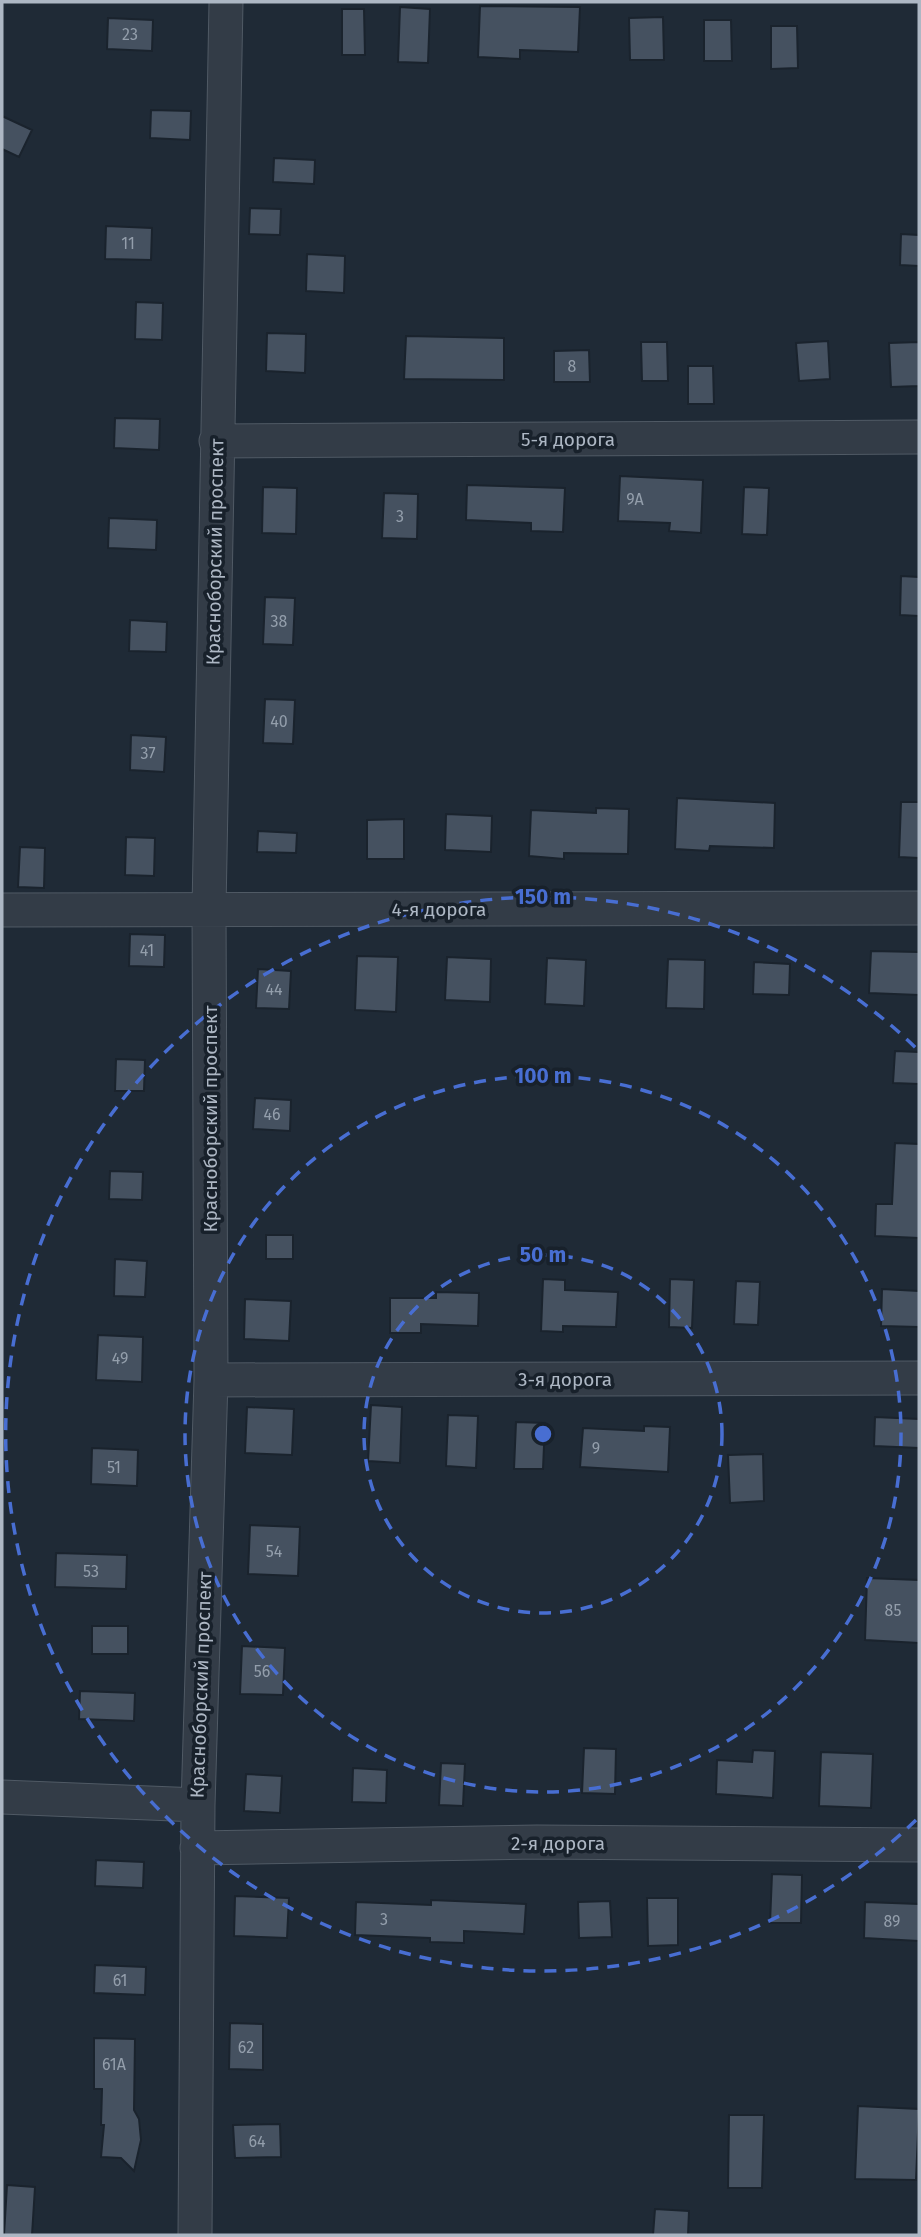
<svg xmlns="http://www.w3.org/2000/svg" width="921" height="2237" viewBox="0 0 921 2237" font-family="'Fira Sans',sans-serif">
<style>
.building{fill:#455160;stroke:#1a232d;stroke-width:2}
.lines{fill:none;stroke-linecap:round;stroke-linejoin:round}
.minor-casing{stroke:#505a65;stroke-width:35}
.minor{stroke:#333c47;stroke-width:33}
.ring{fill:none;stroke:#486ed2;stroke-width:3.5;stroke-dasharray:12 9}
.labels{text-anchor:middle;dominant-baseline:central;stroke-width:7;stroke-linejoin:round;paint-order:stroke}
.number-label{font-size:16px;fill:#939eab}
.street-label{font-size:19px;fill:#adb7c4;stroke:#18212b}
.centre{fill:#486ed2;stroke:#18212b;stroke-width:3.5}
.ring-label{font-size:21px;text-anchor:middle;font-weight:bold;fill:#486ed2;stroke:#18212b;stroke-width:7;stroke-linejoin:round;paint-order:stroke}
</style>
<rect width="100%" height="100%" fill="#1f2a36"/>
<path class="building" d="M 480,6 L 580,7 L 578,52 L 520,50 L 520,59 L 478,57 Z
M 400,7 L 430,9 L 428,63 L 398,62 Z
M 342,9 L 364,9 L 365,55 L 342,55 Z
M 663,17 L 664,60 L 630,60 L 629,18 Z
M 108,18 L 153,20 L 152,51 L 107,49 Z
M 704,20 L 731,20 L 732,61 L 704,61 Z
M 771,26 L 797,26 L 798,68 L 771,69 Z
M 151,110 L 191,111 L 190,140 L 150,138 Z
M 2,116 L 32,130 L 19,157 L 2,149 Z
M 274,158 L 315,160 L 314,184 L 273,182 Z
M 250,208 L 281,209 L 280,235 L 249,234 Z
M 106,226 L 152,228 L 151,260 L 105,259 Z
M 901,234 L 919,235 L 919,266 L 900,265 Z
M 307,254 L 345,256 L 344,293 L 306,291 Z
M 136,302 L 163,303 L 162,340 L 135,339 Z
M 267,333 L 306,334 L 305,373 L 266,371 Z
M 406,336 L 504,338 L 504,380 L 404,379 Z
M 828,341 L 830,379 L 799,381 L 796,343 Z
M 641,342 L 667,342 L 668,381 L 642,381 Z
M 919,342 L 919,386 L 891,387 L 889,343 Z
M 589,350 L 590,382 L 554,382 L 554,351 Z
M 688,366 L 713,366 L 714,404 L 688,404 Z
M 115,418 L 160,419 L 159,450 L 114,448 Z
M 620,476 L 703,480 L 701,533 L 669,531 L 670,523 L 618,521 Z
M 467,485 L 565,488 L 563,532 L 531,531 L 531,523 L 466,520 Z
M 263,487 L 297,488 L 296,534 L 262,533 Z
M 744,487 L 769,488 L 767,535 L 742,534 Z
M 384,493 L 418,494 L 417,539 L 382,538 Z
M 109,518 L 157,520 L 156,550 L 108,548 Z
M 901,576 L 919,577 L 919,616 L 900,615 Z
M 265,597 L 295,598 L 293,645 L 263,644 Z
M 130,620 L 167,622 L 166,652 L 129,651 Z
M 265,699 L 295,700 L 293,744 L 263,743 Z
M 131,735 L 166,737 L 164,772 L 130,770 Z
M 677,798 L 775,803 L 774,848 L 710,846 L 709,851 L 675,849 Z
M 901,802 L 919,802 L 919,858 L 899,857 Z
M 596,808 L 629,809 L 628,854 L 564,853 L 564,859 L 529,856 L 531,810 L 596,813 Z
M 446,814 L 492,816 L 491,852 L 445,850 Z
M 404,819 L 404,859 L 367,859 L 367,820 Z
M 258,831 L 297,833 L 296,853 L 257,852 Z
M 126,837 L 155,838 L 154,876 L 125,875 Z
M 20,847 L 45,848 L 44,888 L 18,887 Z
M 130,934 L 165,935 L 164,967 L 129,966 Z
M 871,951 L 919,952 L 919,995 L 869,993 Z
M 357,956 L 398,957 L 396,1012 L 355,1010 Z
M 447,957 L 491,959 L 490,1002 L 445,1000 Z
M 547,958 L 586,960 L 584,1006 L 545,1004 Z
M 668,959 L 705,960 L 704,1009 L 666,1008 Z
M 754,962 L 790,964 L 789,995 L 753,994 Z
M 258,969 L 291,971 L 289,1009 L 256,1008 Z
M 895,1051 L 919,1052 L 919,1084 L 893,1083 Z
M 116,1059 L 145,1060 L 144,1091 L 115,1091 Z
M 255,1098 L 291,1100 L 290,1131 L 253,1129 Z
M 895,1143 L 919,1144 L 919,1238 L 875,1236 L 876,1204 L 892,1204 Z
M 110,1171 L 143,1172 L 142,1200 L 109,1199 Z
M 266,1235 L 293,1235 L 293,1259 L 266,1259 Z
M 115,1259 L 147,1261 L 145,1297 L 114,1296 Z
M 543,1279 L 565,1280 L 565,1290 L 618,1292 L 616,1327 L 563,1326 L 563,1332 L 541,1331 Z
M 670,1279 L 694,1280 L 692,1328 L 669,1327 Z
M 736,1281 L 760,1282 L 758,1325 L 734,1324 Z
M 882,1289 L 919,1291 L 919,1327 L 881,1326 Z
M 436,1292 L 479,1293 L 478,1326 L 421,1324 L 421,1333 L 390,1333 L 390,1298 L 436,1298 Z
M 245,1299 L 291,1301 L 289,1341 L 244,1339 Z
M 98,1335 L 143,1337 L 142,1382 L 96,1380 Z
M 371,1405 L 402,1407 L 400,1463 L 368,1461 Z
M 247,1407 L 294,1409 L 292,1455 L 245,1453 Z
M 448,1415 L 478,1416 L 476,1468 L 446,1466 Z
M 875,1417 L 919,1419 L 919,1448 L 874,1446 Z
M 516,1422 L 545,1423 L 543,1469 L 514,1469 Z
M 644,1426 L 670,1427 L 668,1472 L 580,1467 L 583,1428 L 644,1431 Z
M 92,1448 L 138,1450 L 137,1486 L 91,1484 Z
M 763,1454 L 764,1501 L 730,1503 L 728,1455 Z
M 250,1525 L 300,1527 L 298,1576 L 248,1574 Z
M 56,1553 L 127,1555 L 126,1589 L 55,1587 Z
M 867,1578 L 919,1580 L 919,1643 L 865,1640 Z
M 92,1626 L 128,1626 L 128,1654 L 92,1654 Z
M 242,1646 L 285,1648 L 283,1695 L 240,1694 Z
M 80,1691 L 135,1693 L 134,1721 L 79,1719 Z
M 584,1748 L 616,1749 L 615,1794 L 582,1793 Z
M 753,1750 L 775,1751 L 773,1798 L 716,1794 L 717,1760 L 752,1762 Z
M 821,1752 L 873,1754 L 871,1808 L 819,1806 Z
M 441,1763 L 465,1764 L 463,1806 L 439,1805 Z
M 353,1768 L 387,1770 L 386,1803 L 352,1802 Z
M 246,1774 L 282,1776 L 280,1813 L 244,1811 Z
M 96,1860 L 144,1862 L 143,1888 L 95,1886 Z
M 772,1874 L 802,1875 L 801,1923 L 770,1923 Z
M 235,1896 L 289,1898 L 287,1938 L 234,1936 Z
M 647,1898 L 678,1898 L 678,1945 L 648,1946 Z
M 431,1900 L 526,1904 L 524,1934 L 464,1931 L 464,1943 L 430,1942 L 430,1938 L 355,1935 L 356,1902 L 431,1905 Z
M 610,1901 L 612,1937 L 579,1938 L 578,1902 Z
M 865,1902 L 919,1904 L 919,1941 L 864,1938 Z
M 95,1965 L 146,1967 L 145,1995 L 94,1993 Z
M 230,2023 L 263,2024 L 263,2070 L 229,2069 Z
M 94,2038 L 135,2039 L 134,2110 L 139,2119 L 141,2140 L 134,2171 L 121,2158 L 101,2157 L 104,2125 L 101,2125 L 102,2089 L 94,2089 Z
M 858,2106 L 919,2109 L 916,2180 L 855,2179 Z
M 729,2115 L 764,2115 L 762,2188 L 728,2188 Z
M 280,2124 L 281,2157 L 235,2158 L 233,2125 Z
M 7,2185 L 35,2187 L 32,2235 L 4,2235 Z
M 655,2209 L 689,2211 L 688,2235 L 653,2235 Z"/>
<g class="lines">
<g class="minor-casing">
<path id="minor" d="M 216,441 L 919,437
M 2,910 L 919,908
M 211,1380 L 919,1378
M 2,1797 L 198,1805
M 197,1848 L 537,1842 L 919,1845
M 195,2235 L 198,1805 L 211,1380 L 209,909 L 226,2"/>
</g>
<use href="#minor" class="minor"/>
</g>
<g class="ring">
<circle cx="543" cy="1434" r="179"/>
<circle cx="543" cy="1434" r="358"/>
<path d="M916 1820A537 537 0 1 1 916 1048"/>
</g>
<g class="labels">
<g class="number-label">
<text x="130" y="34">23</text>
<text x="128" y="243">11</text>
<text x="572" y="366">8</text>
<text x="635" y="499">9А</text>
<text x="400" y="516">3</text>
<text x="279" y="621">38</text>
<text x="279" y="721">40</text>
<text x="148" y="753">37</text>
<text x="147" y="950">41</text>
<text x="274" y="989">44</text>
<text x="272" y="1114">46</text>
<text x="120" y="1358">49</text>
<text x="596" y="1448">9</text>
<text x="114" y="1467">51</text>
<text x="274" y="1551">54</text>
<text x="91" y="1571">53</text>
<text x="893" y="1610">85</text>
<text x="262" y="1671">56</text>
<text x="384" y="1919">3</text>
<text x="892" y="1921">89</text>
<text x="120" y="1980">61</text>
<text x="246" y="2047">62</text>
<text x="114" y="2064">61А</text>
<text x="257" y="2141">64</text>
</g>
<g class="street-label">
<text x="568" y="439">5-я дорога</text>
<text transform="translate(215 552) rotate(-89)">Красноборский проспект</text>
<text x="439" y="909">4-я дорога</text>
<text transform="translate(210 1119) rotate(-90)">Красноборский проспект</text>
<text x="565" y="1379">3-я дорога</text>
<text transform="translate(201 1685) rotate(-88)">Красноборский проспект</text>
<text x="558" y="1843">2-я дорога</text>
</g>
</g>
<circle cx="543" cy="1434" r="10" class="centre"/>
<g class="ring-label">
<text x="543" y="904">150 m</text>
<text x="543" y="1083">100 m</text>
<text x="543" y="1262">50 m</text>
</g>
<rect width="921" height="2237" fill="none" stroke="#adb7c4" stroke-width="7"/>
</svg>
